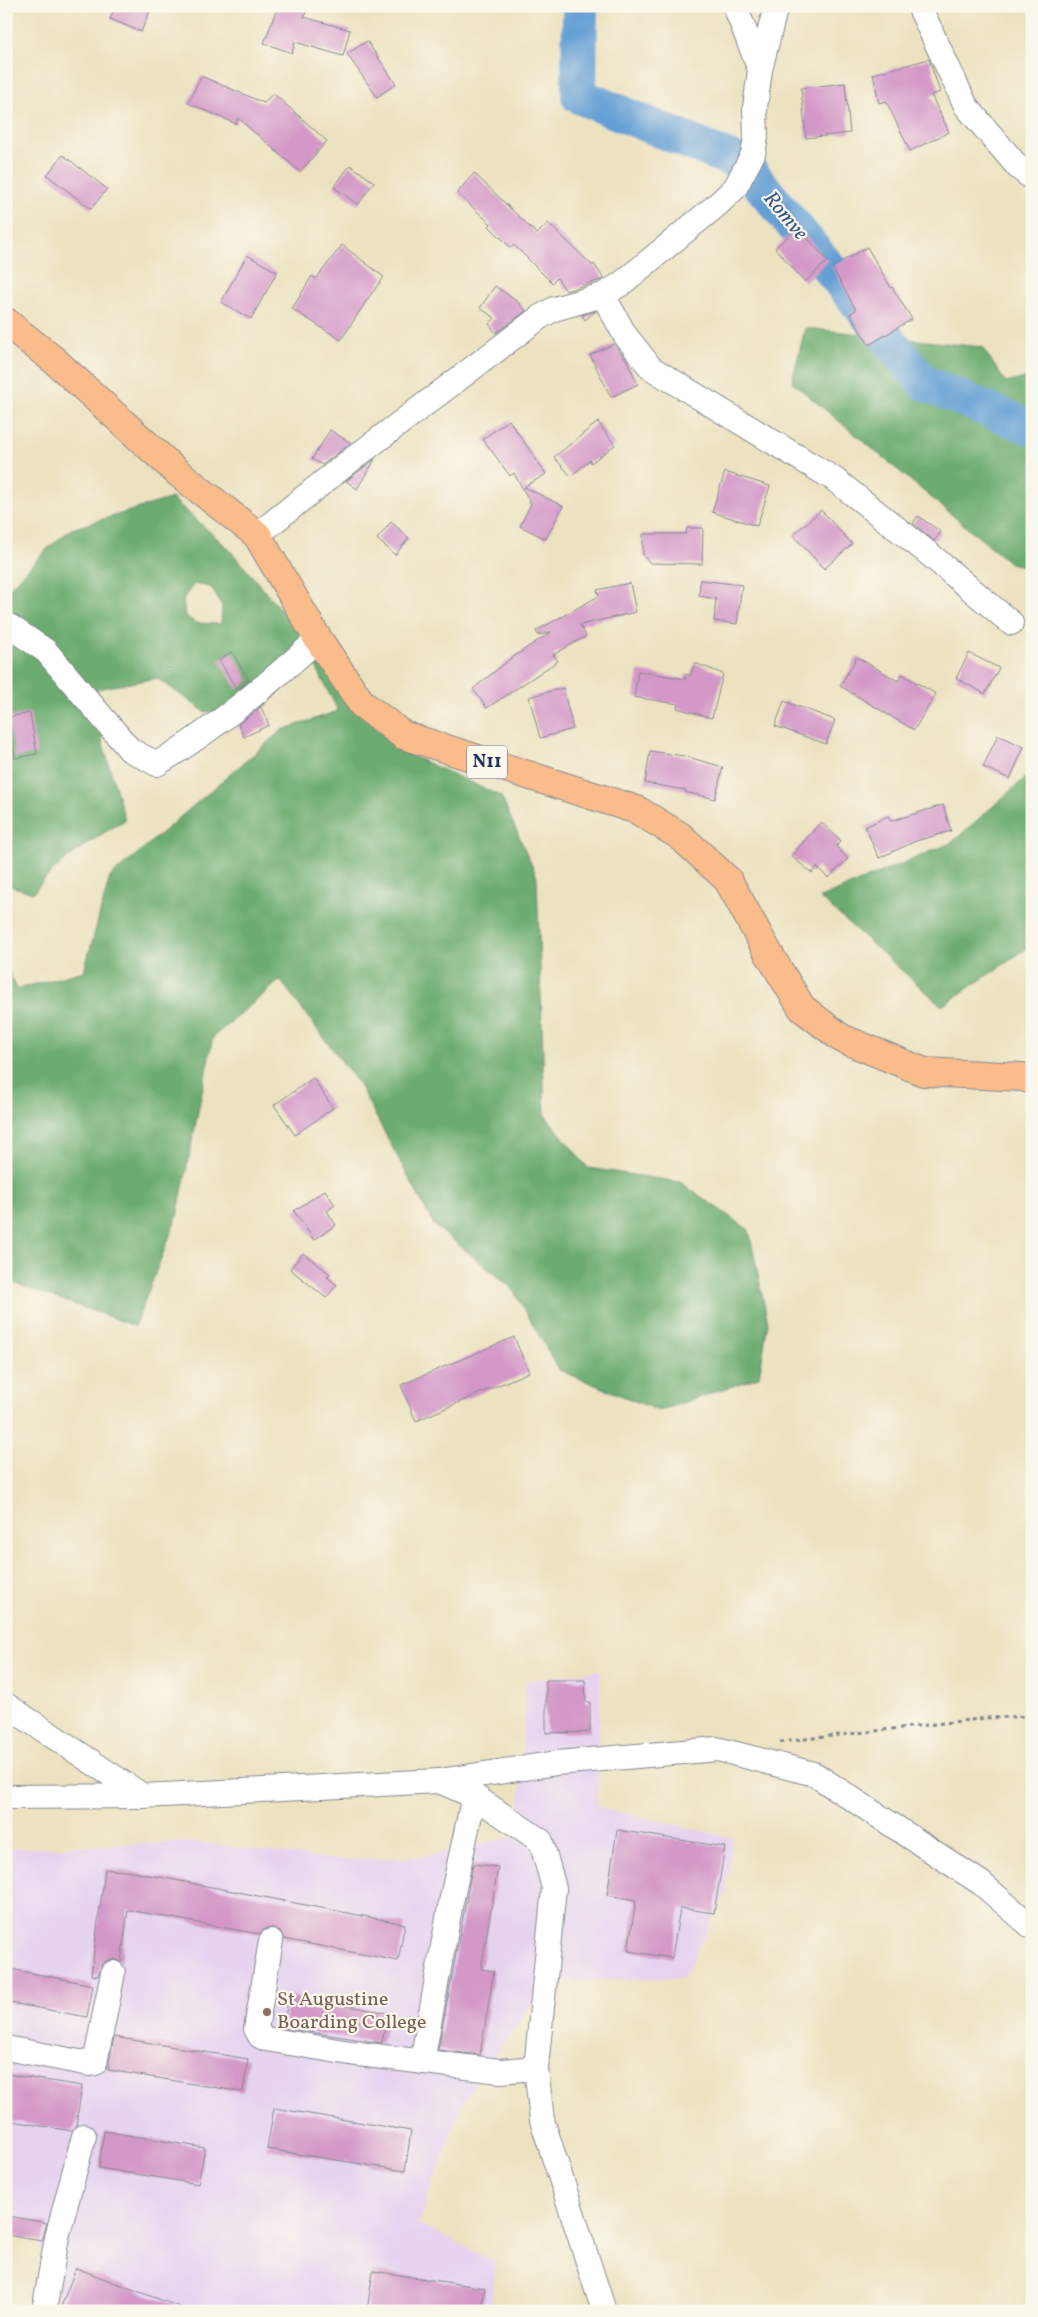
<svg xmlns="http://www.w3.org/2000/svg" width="1038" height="2317" viewBox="0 0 1038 2317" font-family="Vollkorn,serif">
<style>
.built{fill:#e5d3f0}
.forest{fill:#6cac6f;stroke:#446e66;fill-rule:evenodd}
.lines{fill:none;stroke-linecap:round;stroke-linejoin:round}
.river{stroke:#649fd4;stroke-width:36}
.building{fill:#d398c8}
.minor-casing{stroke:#84888f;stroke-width:26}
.highway-casing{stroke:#84888f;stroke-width:30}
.path{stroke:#84888f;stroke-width:3;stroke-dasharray:4 4;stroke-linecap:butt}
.minor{stroke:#fff;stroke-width:24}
.highway{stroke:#fabc8b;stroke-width:28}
.education-dot{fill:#8d6e63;stroke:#fbf7ec;stroke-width:2}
.labels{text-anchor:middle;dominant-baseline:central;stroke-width:4.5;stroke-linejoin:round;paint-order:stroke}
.shield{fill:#fbf7ec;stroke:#5e6b89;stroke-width:1}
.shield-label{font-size:19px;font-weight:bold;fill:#1b2f5e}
.education-label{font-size:20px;fill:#785e54;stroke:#fbf7ec;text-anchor:start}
.water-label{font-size:21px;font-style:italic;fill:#355687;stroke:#fbf7ec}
</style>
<rect width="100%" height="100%" fill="#fbf7ec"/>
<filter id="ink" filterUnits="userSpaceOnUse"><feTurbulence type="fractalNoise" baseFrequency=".02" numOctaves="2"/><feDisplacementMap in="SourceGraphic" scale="10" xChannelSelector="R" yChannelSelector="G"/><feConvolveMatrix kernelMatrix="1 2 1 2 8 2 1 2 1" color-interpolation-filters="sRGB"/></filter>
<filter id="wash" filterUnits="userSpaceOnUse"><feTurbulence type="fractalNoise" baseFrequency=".0096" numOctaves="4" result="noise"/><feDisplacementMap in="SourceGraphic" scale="20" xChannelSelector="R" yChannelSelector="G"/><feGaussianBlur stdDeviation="1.12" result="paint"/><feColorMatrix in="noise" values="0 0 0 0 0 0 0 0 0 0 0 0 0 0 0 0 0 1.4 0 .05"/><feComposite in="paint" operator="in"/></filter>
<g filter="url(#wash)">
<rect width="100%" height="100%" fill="#ece2c0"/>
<path class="built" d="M 601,1670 L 597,1807 L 732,1838 L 726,1892 L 684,1978 L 547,1982 L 463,2102 L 418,2224 L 496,2262 L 490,2311 L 67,2311 L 60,2302 L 37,2238 L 6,2225 L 6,1846 L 10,1849 L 191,1842 L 338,1860 L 420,1857 L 518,1836 L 526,1681 Z"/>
<path class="forest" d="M 805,328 L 982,347 L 1006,383 L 1032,376 L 1032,568 L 1010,563 L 792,382 Z
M 172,498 L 229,549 L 401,751 L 501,796 L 537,877 L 545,1115 L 588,1168 L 680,1182 L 749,1230 L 768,1323 L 759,1377 L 659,1411 L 559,1370 L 512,1288 L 434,1225 L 358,1083 L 280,980 L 213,1037 L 177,1217 L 135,1326 L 6,1280 L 6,966 L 17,989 L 84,971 L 110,877 L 282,730 L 338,711 L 312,659 L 266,706 L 205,712 L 157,678 L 97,689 L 103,744 L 125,820 C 92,840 57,861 33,893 L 11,886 L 6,887 L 6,592 L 46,550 L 71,529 ZM 194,584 L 211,587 L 222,606 L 221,624 L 195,623 L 185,615 L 183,599 Z
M 1032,772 L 1032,945 L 942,1006 L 820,898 L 951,843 Z"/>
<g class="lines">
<path class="river" d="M 580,6 L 579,96 L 743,164 L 924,383 L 1032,428"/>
</g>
<g id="blocks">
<path class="building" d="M 115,6 L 152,6 L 141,32 L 110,19 Z
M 278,6 L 297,6 L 307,10 L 304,17 L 350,30 L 343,56 L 295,42 L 292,53 L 264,43 Z
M 367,41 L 396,84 L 377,97 L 347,54 Z
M 929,59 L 940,92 L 931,95 L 949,132 L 910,151 L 886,101 L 879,103 L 873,74 Z
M 201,76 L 264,103 L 273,93 L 327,141 L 300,172 L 238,118 L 236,124 L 188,103 Z
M 845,83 L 850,133 L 806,138 L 801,88 Z
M 63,155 L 107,189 L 91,209 L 47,175 Z
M 350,165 L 374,182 L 358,205 L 334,187 Z
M 474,173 L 537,234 L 548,223 L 592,265 L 594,264 L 604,279 L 566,291 L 557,278 L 552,283 L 514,245 L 511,248 L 489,226 L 491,224 L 457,193 Z
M 798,227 L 828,261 L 805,282 L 775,248 Z
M 342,245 L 384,277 L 367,300 L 341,340 L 292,309 L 312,276 L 316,279 Z
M 867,247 L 891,288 L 892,287 L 912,319 L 869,345 L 850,314 L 856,310 L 832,267 Z
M 247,255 L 277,272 L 251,319 L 221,302 Z
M 495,286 L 518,302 L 526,311 L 496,333 L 489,324 L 495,318 L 480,308 Z
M 596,311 L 585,320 L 582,315 Z
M 614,344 L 626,359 L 638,384 L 611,397 L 590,355 Z
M 509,420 L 546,474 L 524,487 L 563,506 L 546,539 L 520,526 L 531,504 L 514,473 L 510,476 L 483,439 Z
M 598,422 L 615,445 L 591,463 L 590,460 L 571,476 L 554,457 Z
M 330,430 L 351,443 L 322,465 L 312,459 Z
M 375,459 L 357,489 L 346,481 L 354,475 Z
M 725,472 L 770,486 L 757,526 L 712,512 Z
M 821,510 L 852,544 L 824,569 L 793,535 Z
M 918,516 L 941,532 L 934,541 L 913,523 Z
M 391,522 L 409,538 L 395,555 L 377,539 Z
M 687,528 L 703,528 L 702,564 L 650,563 L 643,555 L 643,534 L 686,534 Z
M 700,580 L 742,585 L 737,624 L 714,621 L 716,599 L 699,596 Z
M 630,583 L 636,612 L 580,625 L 586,636 L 553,655 L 558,661 L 487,708 L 473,689 L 510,659 L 551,632 L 538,635 L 536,631 L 599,596 L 597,590 Z
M 232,652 L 249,681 L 237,690 L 219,660 Z
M 969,653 L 999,668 L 985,694 L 956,678 Z
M 857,657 L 898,681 L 902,674 L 936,694 L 914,730 L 840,686 Z
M 695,663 L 723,674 L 712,718 L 677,708 L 678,704 L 634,697 L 638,671 L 685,679 L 686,674 L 690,676 Z
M 563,688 L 573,729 L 540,738 L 529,697 Z
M 784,701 L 835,720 L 826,744 L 775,726 Z
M 261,707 L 269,725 L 244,737 L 238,724 Z
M 30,713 L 37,754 L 15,758 L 8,717 Z
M 998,735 L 1024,747 L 1010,779 L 983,767 Z
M 650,751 L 684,756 L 723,767 L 715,799 L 685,792 L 686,790 L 645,783 Z
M 943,805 L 951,831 L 916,841 L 879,858 L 865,827 L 888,816 L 891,821 Z
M 821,822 L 841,841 L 836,846 L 848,859 L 828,878 L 817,867 L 812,873 L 791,856 Z
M 313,1078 L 333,1108 L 295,1135 L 274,1105 Z
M 325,1190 L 335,1205 L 327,1211 L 336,1225 L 314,1240 L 294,1211 Z
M 303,1253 L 330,1274 L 327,1277 L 337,1285 L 326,1298 L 290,1269 Z
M 514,1337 L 529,1372 L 416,1421 L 401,1385 Z
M 546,1680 L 585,1680 L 586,1702 L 590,1702 L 590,1732 L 546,1733 Z
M 617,1830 L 725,1847 L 714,1913 L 680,1908 L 672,1958 L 628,1951 L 636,1900 L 607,1895 Z
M 473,1864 L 498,1867 L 481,1969 L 494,1971 L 480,2055 L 438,2050 Z
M 105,1869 L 133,1872 L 405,1924 L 398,1961 L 284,1939 L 280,1931 L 274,1928 L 266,1928 L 259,1934 L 128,1910 L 121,1962 L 115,1959 L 108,1960 L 102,1964 L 98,1976 L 91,1975 Z
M 6,1968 L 93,1985 L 87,2017 L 6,2002 Z
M 289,1996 L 388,2013 L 382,2043 L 283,2028 Z
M 114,2037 L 248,2059 L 243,2092 L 108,2070 Z
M 6,2074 L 82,2086 L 76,2125 L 72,2131 L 6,2120 Z
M 274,2108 L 411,2131 L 405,2171 L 267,2149 Z
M 104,2131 L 205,2148 L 198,2184 L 99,2168 Z
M 8,2216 L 47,2223 L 42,2241 L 6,2235 Z
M 76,2268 L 185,2309 L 185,2311 L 70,2311 L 61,2307 Z
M 373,2271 L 485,2288 L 481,2311 L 367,2311 Z"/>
</g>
</g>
<g filter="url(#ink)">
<use href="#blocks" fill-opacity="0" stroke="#84888f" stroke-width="1"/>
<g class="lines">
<g class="minor-casing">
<path id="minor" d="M 735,6 L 760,70
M 919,6 L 966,106 L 1018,167 L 1032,178
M 603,295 L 625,335 L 651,368 L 834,479 L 928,553 L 1011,623
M 257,535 L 346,464 L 540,317 L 554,309 L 603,295 L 621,284 L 717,205 L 735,188 L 753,154 L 756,137 L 755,108 L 760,70 L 776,6
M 6,626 L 9,626 L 46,651 L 130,750 L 157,764 C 216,728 267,685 318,639
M 6,1705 L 143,1796
M 439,1781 L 474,1796 L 541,1841 L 554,1888 L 536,2068 L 542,2120 L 604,2311
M 6,1797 L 143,1796 L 439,1781 L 557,1763 L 717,1749 L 814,1774 L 981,1883 L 1032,1927
M 271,1941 L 256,2029 L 260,2036 L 266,2039 L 350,2053 L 500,2071 L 536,2068
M 6,2048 L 90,2064 L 95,2063 L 113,1973
M 422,2062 L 451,1902 L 474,1796
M 44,2311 L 57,2237 L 84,2136"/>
</g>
<g class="highway-casing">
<path id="highway" d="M 6,322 L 55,361 L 177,472 L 257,535 L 318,639 L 362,704 L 403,735 L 637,810 L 680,836 L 728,880 L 769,954 L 802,1008 L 841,1038 L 924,1072 L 1022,1077 L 1032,1080"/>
</g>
<path class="path" d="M 780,1742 L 987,1718 L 1032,1716"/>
<use href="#minor" class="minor"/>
<use href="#highway" class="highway"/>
</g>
</g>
<circle class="education-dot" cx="267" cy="2012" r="5"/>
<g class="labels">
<rect class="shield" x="467" y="745.5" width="40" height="33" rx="4"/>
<g class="shield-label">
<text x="487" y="762">N11</text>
</g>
<g class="education-label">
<text x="277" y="2000">St Augustine<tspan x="277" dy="23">Boarding College</tspan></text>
</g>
<g class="water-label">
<text transform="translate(785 216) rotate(50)">Romve</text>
</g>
</g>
<rect width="1038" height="2317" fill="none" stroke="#fbf7ec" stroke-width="25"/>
</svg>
